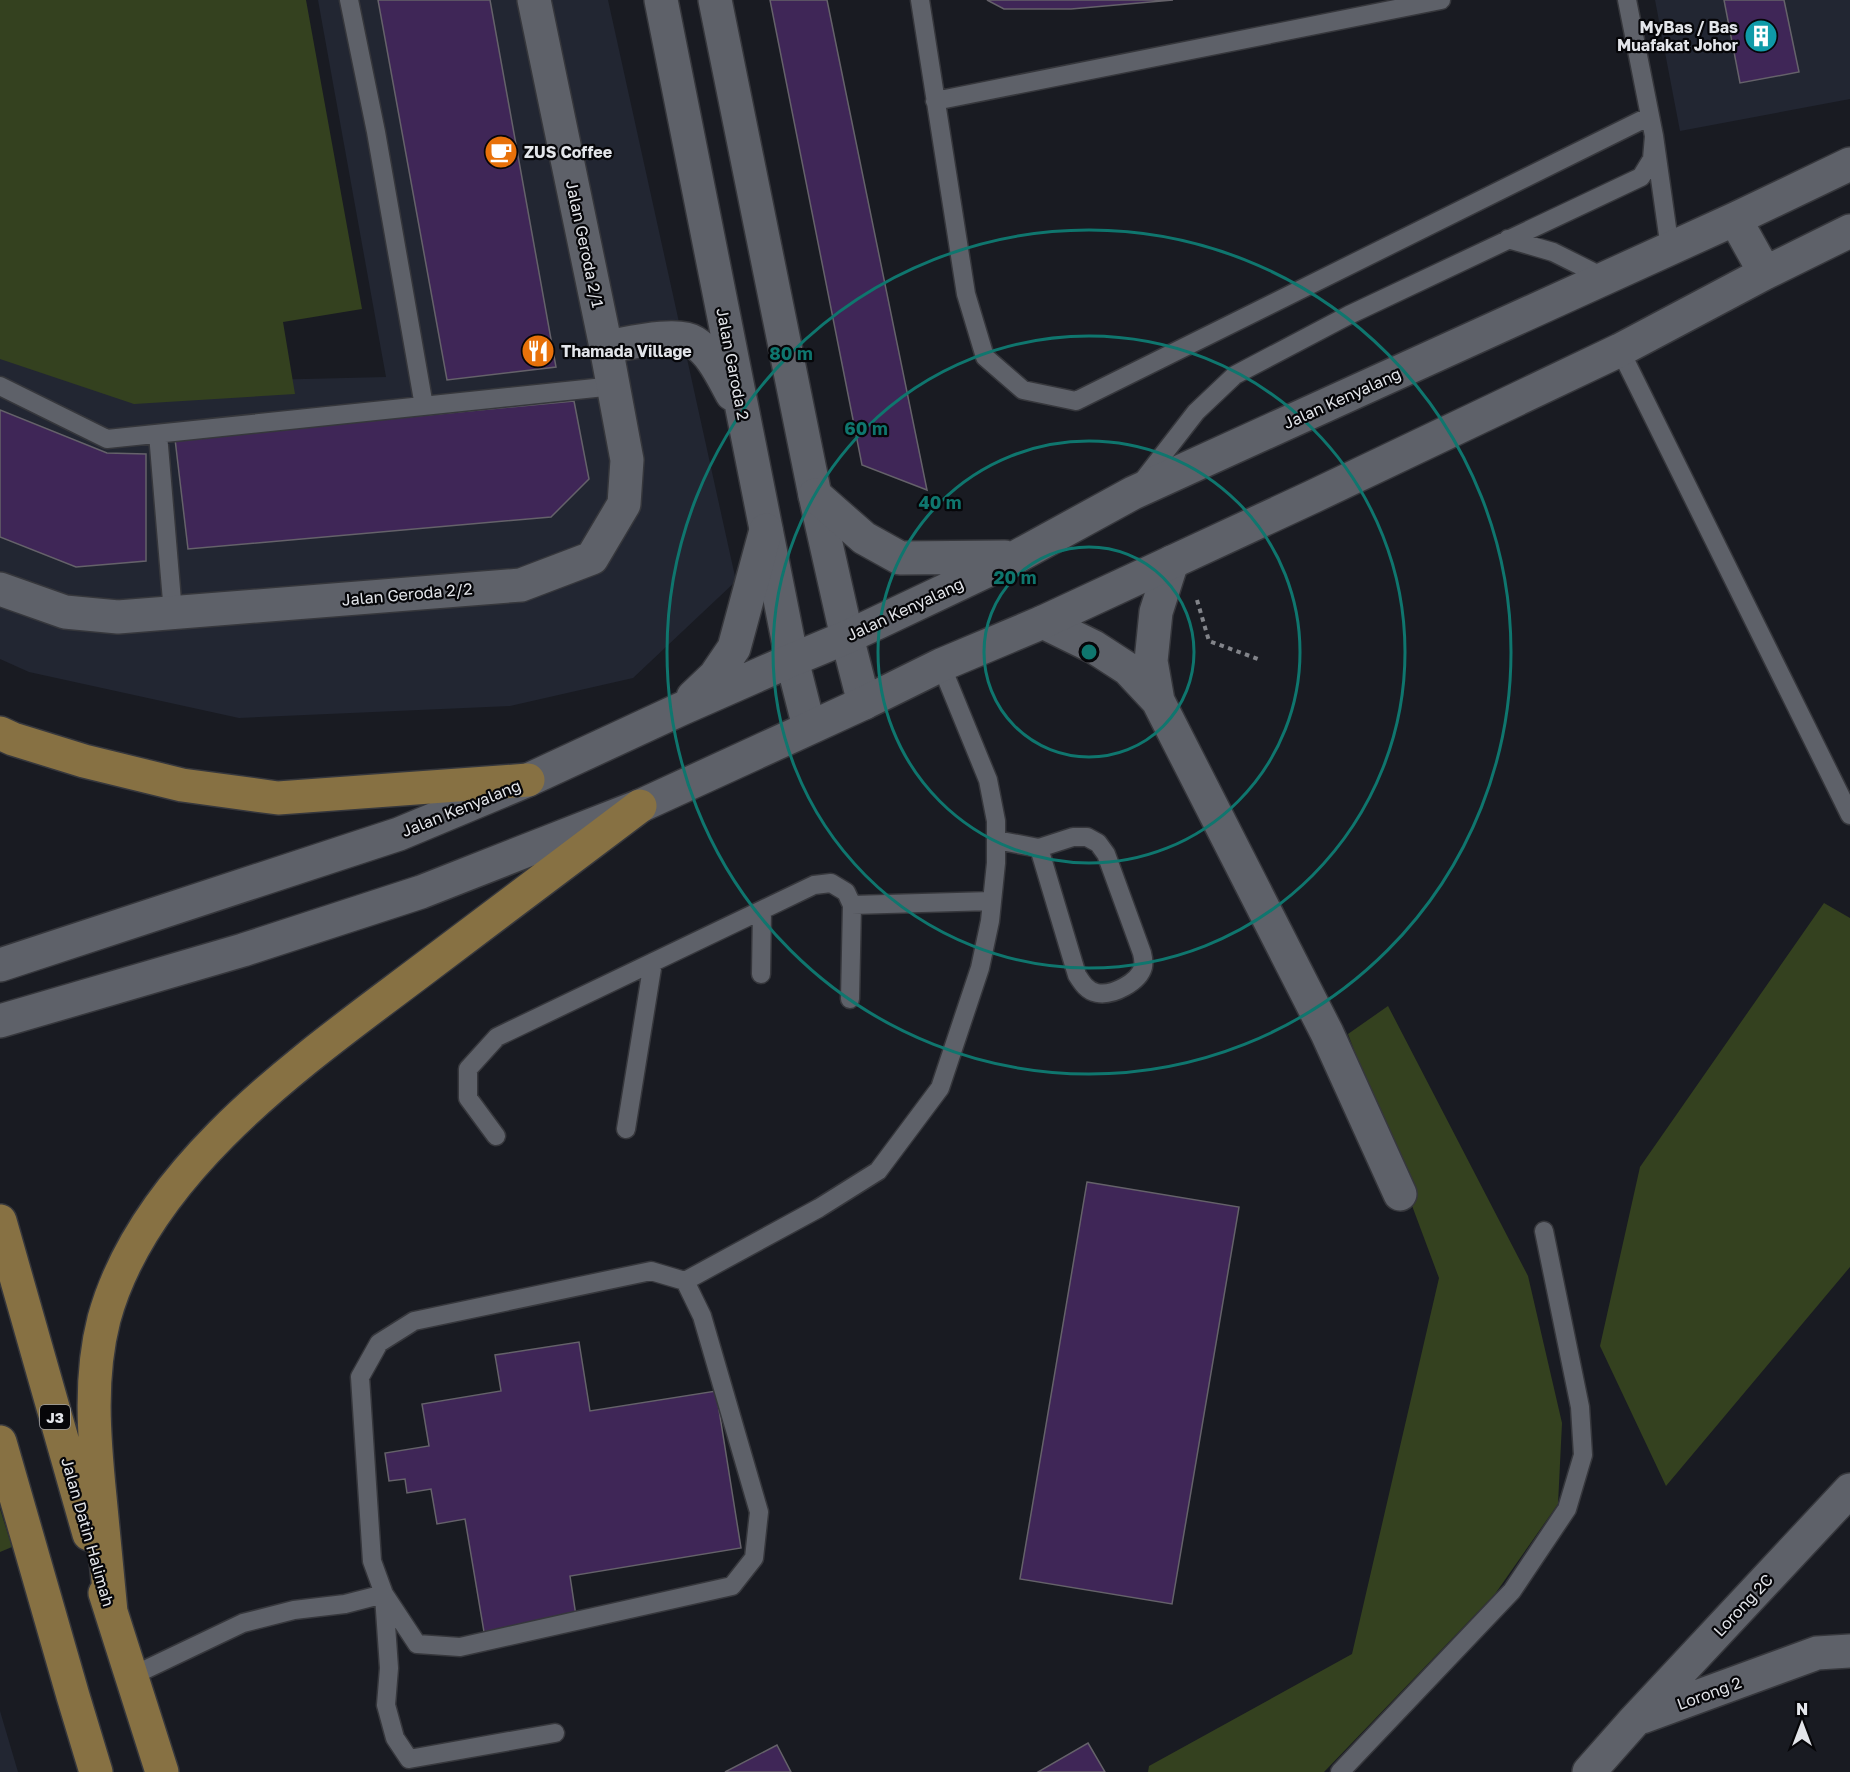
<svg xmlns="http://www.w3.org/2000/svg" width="1850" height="1772" viewBox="0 0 1850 1772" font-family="'Golos Text',sans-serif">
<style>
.built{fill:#222632}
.green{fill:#34411f}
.building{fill:#3f2657;stroke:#65626a;stroke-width:1.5}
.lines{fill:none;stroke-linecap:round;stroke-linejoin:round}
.service-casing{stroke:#36373c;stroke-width:21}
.minor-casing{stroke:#36373c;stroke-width:36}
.tertiary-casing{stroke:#36373c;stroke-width:36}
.primary-casing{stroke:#36373c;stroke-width:36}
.path{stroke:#82848a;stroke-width:4;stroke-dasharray:4.5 4.5;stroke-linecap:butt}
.service{stroke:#5e6169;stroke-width:18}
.minor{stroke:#5e6169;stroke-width:33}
.tertiary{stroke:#5e6169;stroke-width:33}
.primary{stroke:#877143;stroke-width:33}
.ring{fill:none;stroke:#0f766e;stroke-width:3}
.labels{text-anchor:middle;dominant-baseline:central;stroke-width:4.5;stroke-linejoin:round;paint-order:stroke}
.shield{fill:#060609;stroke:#a1a2a6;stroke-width:1.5}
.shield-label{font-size:15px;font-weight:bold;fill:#e3e5ea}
.poi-label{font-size:16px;font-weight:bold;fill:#e3e5ea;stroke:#060609;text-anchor:start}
.street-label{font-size:16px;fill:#e3e5ea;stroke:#060609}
.centre{fill:#0f766e;stroke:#060609;stroke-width:3}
.ring-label{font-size:18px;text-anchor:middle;font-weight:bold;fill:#0f766e;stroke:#060609;stroke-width:4.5;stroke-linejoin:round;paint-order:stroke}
</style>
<rect width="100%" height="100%" fill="#191b22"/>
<path class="built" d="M 318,0 L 608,0 L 736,581 L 633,678 L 510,706 L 239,718 L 29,672 L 0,659 L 0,303 L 94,384 L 386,377 Z
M 1655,0 L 1850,0 L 1850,99 L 1680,131 Z
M 0,1711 L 18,1772 L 0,1772 Z"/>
<path class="green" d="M 0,0 L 306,0 L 362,309 L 283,322 L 295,394 L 134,404 L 0,359 Z
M 1824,903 L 1850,918 L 1850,1267 L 1666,1486 L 1600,1346 L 1640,1167 Z
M 1388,1006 L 1528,1276 L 1562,1423 L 1558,1504 L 1495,1594 L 1324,1772 L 1148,1772 L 1149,1766 L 1352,1654 L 1439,1278 L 1348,1034 Z
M 0,1509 L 12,1547 L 0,1552 Z"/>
<path class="building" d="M 378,0 L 490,0 L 556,367 L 447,380 Z
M 770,0 L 827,0 L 927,490 L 862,465 Z
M 987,0 L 1173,0 L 1071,9 L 1004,9 Z
M 1724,0 L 1784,0 L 1799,72 L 1740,83 Z
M 574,401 L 589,479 L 551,517 L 188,549 L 175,439 Z
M 0,410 L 107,453 L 146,454 L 146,561 L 76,567 L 0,537 Z
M 1087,1182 L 1239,1207 L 1172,1604 L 1020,1579 Z
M 579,1342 L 590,1411 L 716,1391 L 741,1548 L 570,1576 L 576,1616 L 484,1632 L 465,1519 L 437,1524 L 431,1489 L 407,1493 L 405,1479 L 389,1481 L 385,1453 L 429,1446 L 422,1404 L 501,1391 L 495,1355 Z
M 1088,1743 L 1105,1772 L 1038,1772 Z
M 777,1745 L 791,1772 L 725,1772 Z"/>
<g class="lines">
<g class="service-casing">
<path id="service" d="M 349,0 L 376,132 L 424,406
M 920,0 L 966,294 L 985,357 L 1023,390 L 1076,401 L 1650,116
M 1627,0 L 1654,136 L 1670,249
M 935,101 L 1441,0
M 1508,239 L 1553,252 L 1605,278
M 1620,350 L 1850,815
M 0,386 L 107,439 L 614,386
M 158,434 L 173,613
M 1141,483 L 1196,412 L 1235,375 L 1349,315 L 1641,177 L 1652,159 L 1654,136
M 996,840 L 1039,848 L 1073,837 L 1087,837 L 1098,843 L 1106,854 L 1142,953 C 1143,957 1144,962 1143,967 C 1139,982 1113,996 1097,993 C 1087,991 1082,983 1077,975 L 1039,848
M 761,974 L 762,910
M 850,999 L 852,905
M 626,1129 L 653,962
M 496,1136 L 468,1098 L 468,1069 L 497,1037 L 814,885 L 831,883 L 846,892 L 852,905 L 992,901
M 685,1281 L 819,1208 L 878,1171 L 940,1088 L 980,968 L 990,921 L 996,863 L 996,821 L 988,780 L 941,665
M 384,1596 L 389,1668 L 386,1705 L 395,1738 L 409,1759 L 555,1733
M 132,1676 L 243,1623 L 294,1610 L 345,1604 L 384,1594 L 372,1561 L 360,1377 L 379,1343 L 414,1321 L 651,1271 L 685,1281 L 702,1316 L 759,1512 L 754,1558 L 732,1586 L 460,1647 L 417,1644 L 384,1594
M 1340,1772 L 1512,1591 L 1567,1509 L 1583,1455 L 1580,1407 L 1544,1231"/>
</g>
<g class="minor-casing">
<path id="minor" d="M 661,0 L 792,660 L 809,727
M 715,0 L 815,495 L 847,637 L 864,703
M 606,347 C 626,344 677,331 694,342 C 712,353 722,376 732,394
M 0,589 L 65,612 L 118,617 L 521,585 L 592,558 L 624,504 L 627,460 L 606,347 L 534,0
M 1043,622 L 1094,647 L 1128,669 L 1158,701 L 1327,1033 L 1400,1194
M 1158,701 L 1151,661 L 1156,612 L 1172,562
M 1642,1717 L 1817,1653 L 1850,1651
M 1589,1772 L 1635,1720 L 1850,1490"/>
</g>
<g class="tertiary-casing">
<path id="tertiary" d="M 1735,219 L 1765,273
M 815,495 L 864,538 L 900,558 L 1005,557
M 693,697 L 715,676 L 734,648 L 766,530
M 0,965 L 399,834 L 528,780 L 681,709 L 792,660 L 847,637 L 1016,557 L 1133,493 L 1735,219 L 1850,164
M 0,1021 L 243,950 L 421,892 L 640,806 L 864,703 L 941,665 L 1043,622 L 1312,497 L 1620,350 L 1765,273 L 1850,231"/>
</g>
<g class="primary-casing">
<path id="primary" d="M 0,733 L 13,739 L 84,761 L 182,785 L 278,798 L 528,780
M 0,1221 L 89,1534
M 0,1442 L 73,1696 L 96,1772
M 105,1593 L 162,1772
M 111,1612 C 107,1574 104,1535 100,1497 C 94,1438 89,1377 104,1319 C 145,1169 303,1060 421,971 C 494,916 567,861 640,806"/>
</g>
<path class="path" d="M 1197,600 L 1209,641 L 1258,659"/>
<use href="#service" class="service"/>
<use href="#minor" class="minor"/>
<use href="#tertiary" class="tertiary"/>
<use href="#primary" class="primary"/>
</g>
<g class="ring">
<circle cx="1089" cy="652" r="105"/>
<circle cx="1089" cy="652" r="211"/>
<circle cx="1089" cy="652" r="316"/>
<circle cx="1089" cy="652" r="422"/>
</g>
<defs>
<g id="building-disc" transform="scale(1.725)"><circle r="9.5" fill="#0f9aa8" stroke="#060609"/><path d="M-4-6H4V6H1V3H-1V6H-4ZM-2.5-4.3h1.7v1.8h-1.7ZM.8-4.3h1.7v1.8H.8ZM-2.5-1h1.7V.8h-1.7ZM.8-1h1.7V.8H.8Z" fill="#fff"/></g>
<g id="cafe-disc" transform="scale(1.725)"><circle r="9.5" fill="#e8710a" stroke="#060609"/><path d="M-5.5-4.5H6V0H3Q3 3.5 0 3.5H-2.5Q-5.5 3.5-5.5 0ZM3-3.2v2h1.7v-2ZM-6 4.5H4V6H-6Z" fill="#fff"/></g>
<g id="restaurant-disc" transform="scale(1.725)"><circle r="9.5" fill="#e8710a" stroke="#060609"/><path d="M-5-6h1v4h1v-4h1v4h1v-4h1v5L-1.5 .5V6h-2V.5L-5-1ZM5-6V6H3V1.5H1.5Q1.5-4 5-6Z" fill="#fff"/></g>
</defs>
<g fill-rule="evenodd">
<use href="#building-disc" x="1761" y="36"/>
<use href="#cafe-disc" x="501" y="152"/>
<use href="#restaurant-disc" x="538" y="351"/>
</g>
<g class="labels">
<rect class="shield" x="40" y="1405" width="30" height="24" rx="4.5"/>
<g class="shield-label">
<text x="55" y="1417">J3</text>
</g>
<g class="poi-label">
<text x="1738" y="27" text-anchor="end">MyBas / Bas<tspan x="1738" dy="18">Muafakat Johor</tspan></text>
<text x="524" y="152">ZUS Coffee</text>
<text x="561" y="351">Thamada Village</text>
</g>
<g class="street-label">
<text transform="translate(585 244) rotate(78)">Jalan Geroda 2/1</text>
<text transform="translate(733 364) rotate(79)">Jalan Garoda 2</text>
<text transform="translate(1342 398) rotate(-24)">Jalan Kenyalang</text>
<text transform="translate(407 594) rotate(-5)">Jalan Geroda 2/2</text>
<text transform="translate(905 609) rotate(-25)">Jalan Kenyalang</text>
<text transform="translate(461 808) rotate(-22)">Jalan Kenyalang</text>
<text transform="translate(88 1532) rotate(74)">Jalan Datin Halimah</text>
<text transform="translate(1743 1605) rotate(-47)">Lorong 2C</text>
<text transform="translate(1709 1693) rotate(-20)">Lorong 2</text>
</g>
</g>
<circle cx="1089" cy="652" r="9" class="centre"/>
<g class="ring-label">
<text x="791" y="360">80 m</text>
<text x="866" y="435">60 m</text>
<text x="940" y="509">40 m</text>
<text x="1015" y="584">20 m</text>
</g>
<g transform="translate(1802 1724)" stroke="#060609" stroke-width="4.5" paint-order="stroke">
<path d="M0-4.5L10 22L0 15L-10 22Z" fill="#e3e5ea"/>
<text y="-9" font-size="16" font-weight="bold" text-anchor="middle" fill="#e3e5ea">N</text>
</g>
</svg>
